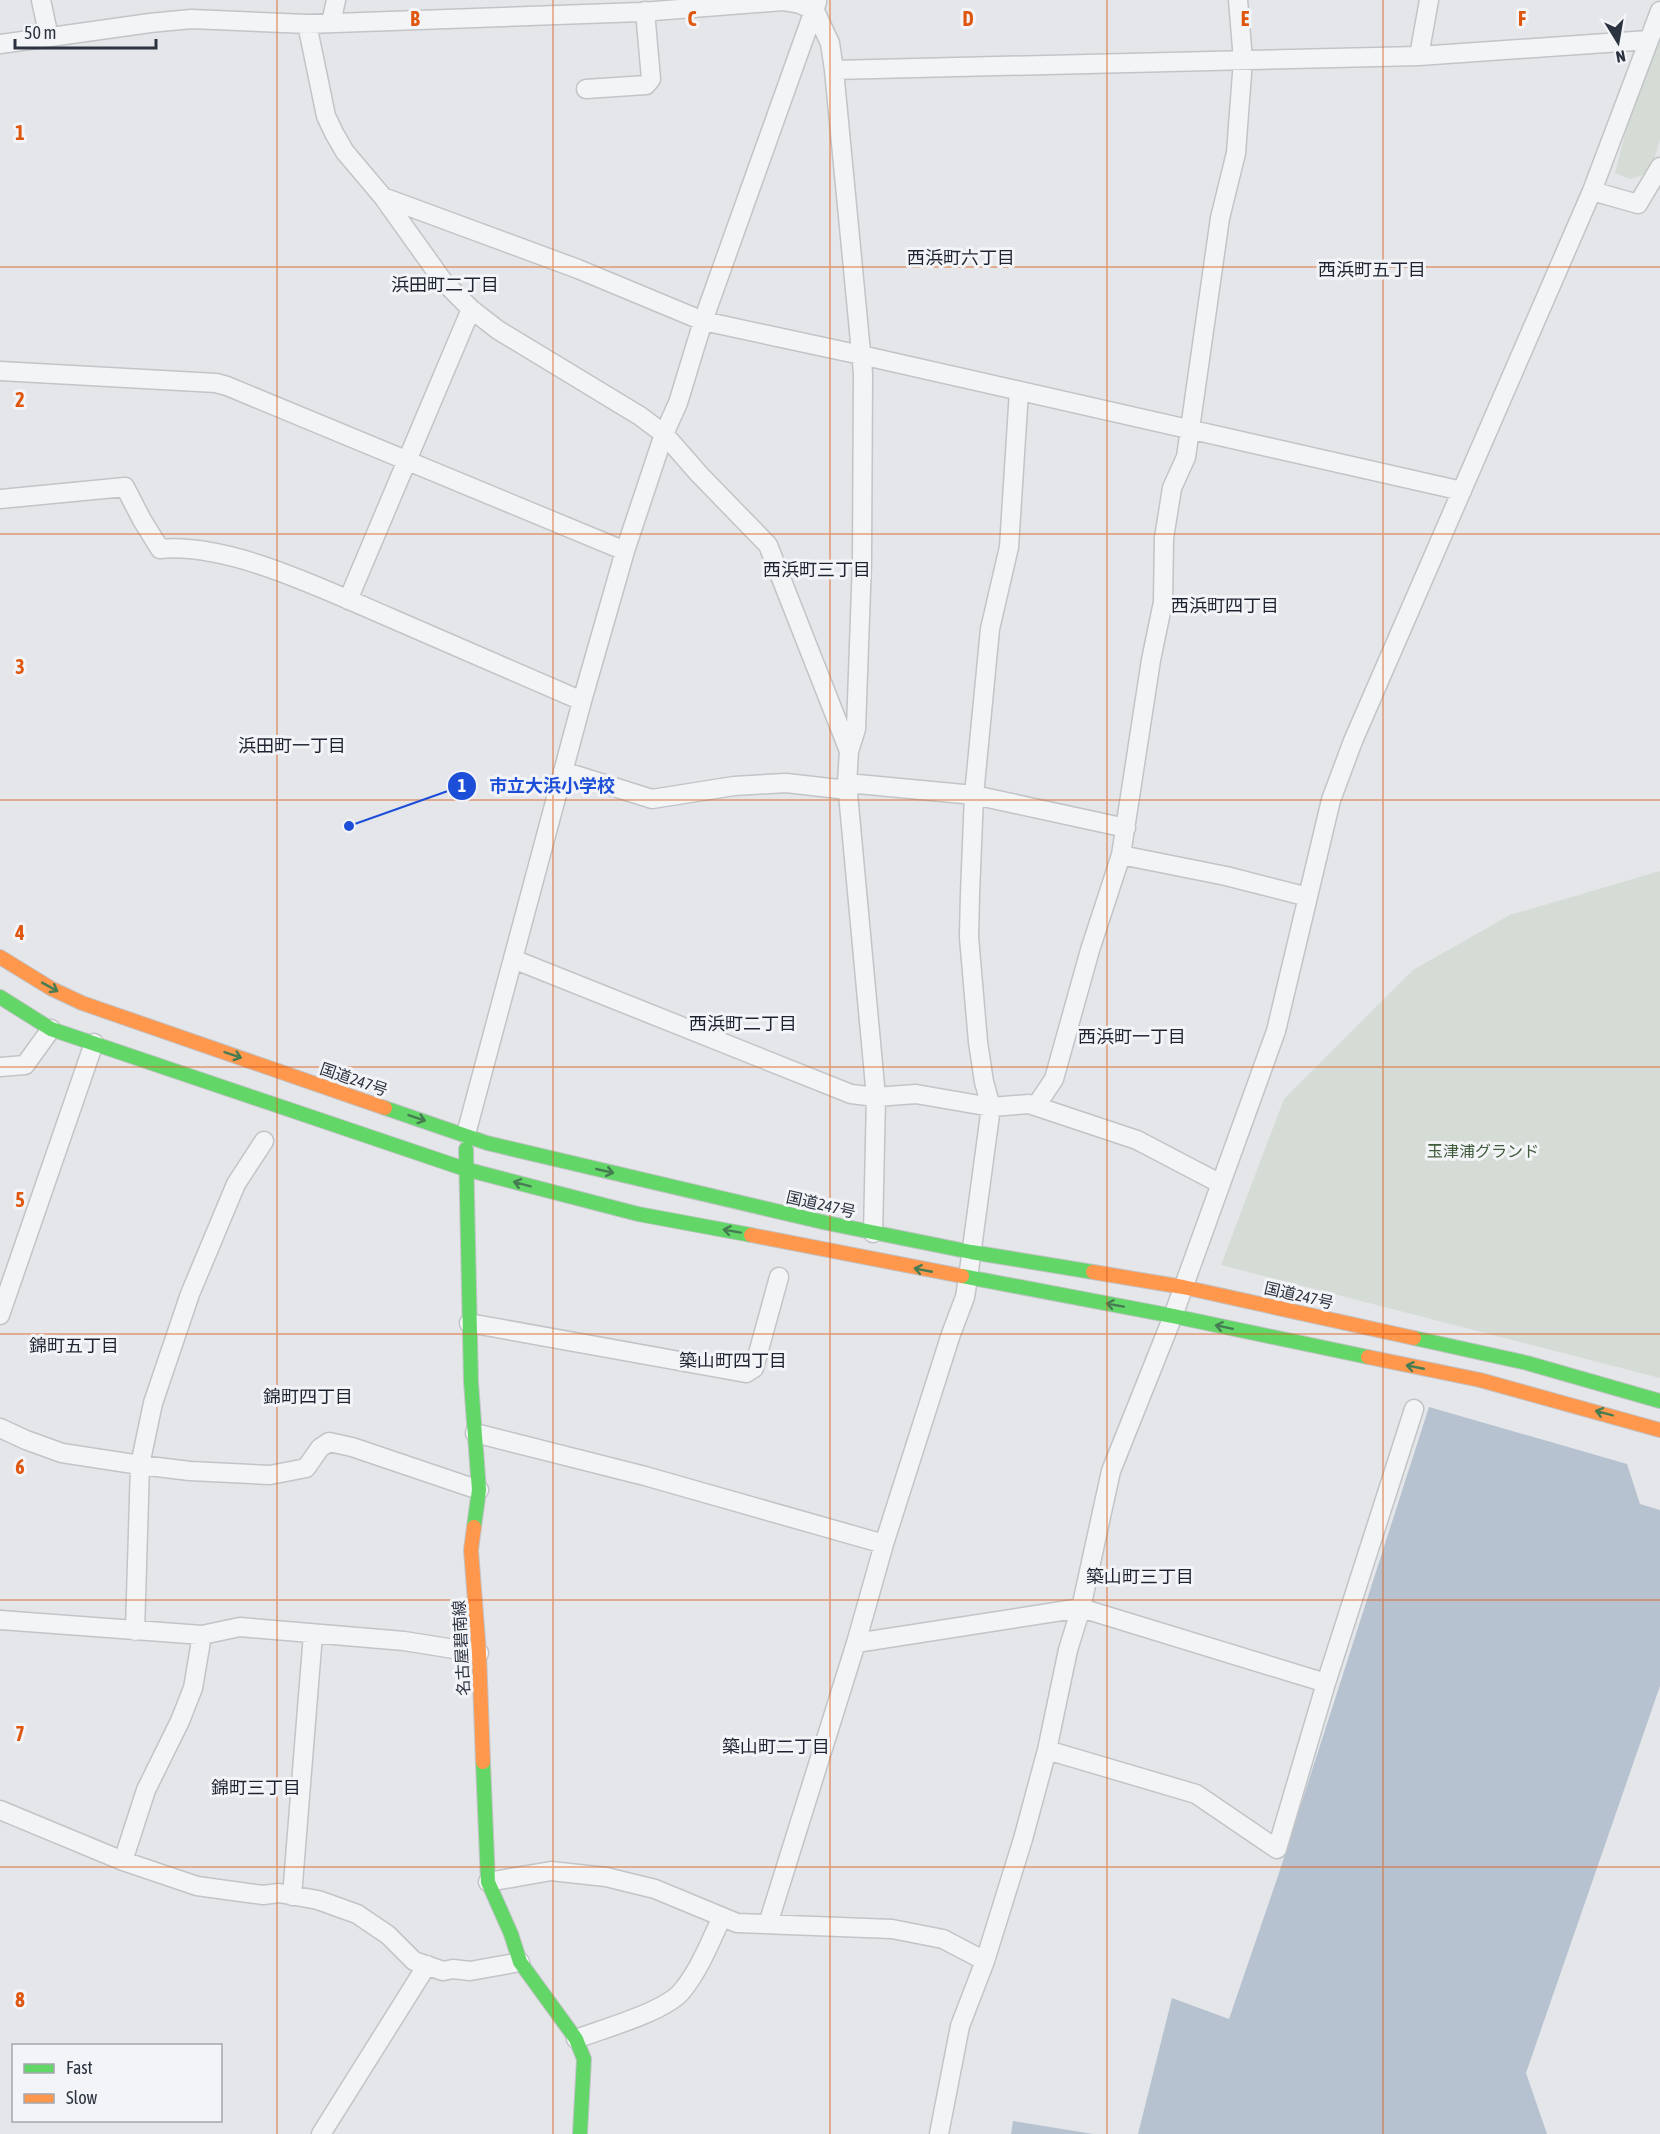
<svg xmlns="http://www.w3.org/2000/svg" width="1660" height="2134" viewBox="0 0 1660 2134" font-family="'Asap Condensed','Noto Sans JP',sans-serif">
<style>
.green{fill:#d5dcd5}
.water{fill:#b6c2d0}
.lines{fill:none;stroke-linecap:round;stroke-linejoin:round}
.street-casing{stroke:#c2c4c7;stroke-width:21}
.fast-casing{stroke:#c1c3c6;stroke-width:16}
.slow-casing{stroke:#c1c3c6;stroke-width:16}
.street{stroke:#f3f4f5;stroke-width:18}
.fast{stroke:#63d668;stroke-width:14}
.slow{stroke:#ff974d;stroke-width:14}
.oneway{stroke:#457c52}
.grid{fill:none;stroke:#df570f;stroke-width:1.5;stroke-opacity:0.55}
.labels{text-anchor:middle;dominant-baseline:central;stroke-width:6;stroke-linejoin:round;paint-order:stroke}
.street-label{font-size:16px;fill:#2c3340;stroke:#f3f4f7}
.park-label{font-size:16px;fill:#405b3b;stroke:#f3f4f7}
.neighbourhood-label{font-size:18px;fill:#1e2431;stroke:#f3f4f7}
.grid-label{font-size:20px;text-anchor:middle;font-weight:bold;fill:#df570f;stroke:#f3f4f7;stroke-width:6;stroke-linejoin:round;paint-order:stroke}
.leader{fill:none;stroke:#1d4ed8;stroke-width:2}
.callout-dot{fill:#1d4ed8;stroke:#f3f4f7;stroke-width:2}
.mark-label{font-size:18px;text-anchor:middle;font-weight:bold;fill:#fff}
.callout-label{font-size:18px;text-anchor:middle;font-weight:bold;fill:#1d4ed8;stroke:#f3f4f7;stroke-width:6;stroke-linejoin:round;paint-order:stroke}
</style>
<rect width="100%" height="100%" fill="#e4e6e9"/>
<path class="green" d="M 1660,38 L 1660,140 L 1650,173 L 1630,179 L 1615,173 L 1629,119 Z
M 1660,871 L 1660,1378 L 1221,1265 L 1284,1099 L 1413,970 L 1510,915 Z"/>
<path class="water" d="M 1429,1407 L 1627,1464 L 1640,1504 L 1660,1510 L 1660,1686 L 1526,2073 L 1547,2134 L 1138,2134 L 1172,1998 L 1229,2019 L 1279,1873 Z
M 1013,2121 L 1093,2134 L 1011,2134 Z"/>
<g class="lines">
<g class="street-casing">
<path id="street" d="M 41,0 L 49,37
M 331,23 L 336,0
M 307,24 L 326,116 L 334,133 L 345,152 L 383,197 L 443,281 L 471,309 L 498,330 L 640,416 L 664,434 L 699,474 L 768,545 L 849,751
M 0,44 L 150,23 L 191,19 L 307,24 L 641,12 L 783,1 L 800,4 L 815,11 L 830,43 L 834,70 L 863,373 L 862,561 L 856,729 L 849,751 L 847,783 L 876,1097 L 873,1233
M 1419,56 L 1429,0
M 834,70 L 1419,56 L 1649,40
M 586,89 L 646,85 L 651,79 L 645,11
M 1592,191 L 1638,204 L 1660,167
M 383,197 L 578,269 L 703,321 L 861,355 L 1462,491
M 0,371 L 216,383 L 227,386 L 625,551
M 0,499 L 125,487 L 142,520 L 160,549 C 230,542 329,592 393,619 C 456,646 519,674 582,701
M 348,600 L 471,309
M 563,771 L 652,799 L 734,786 L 786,783 L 848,790
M 847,783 L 974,795 L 1126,828
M 1121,855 L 1226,876 L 1308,897
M 513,959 L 851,1094 L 876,1097 L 916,1094 L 991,1107 L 1029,1104 L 1137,1140 L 1221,1184
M 0,1067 L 25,1065 L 51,1029
M 1036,1106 L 1054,1079 L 1090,950 L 1121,855 L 1151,660 L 1163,602 L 1164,538 L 1172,488 L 1186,457 L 1220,218 L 1236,153 L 1243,60 L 1238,0
M 466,1134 L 582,701 L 625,551 L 664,434 L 678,403 L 703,321 L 817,2
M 0,1315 L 94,1043
M 469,1323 L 746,1373 L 754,1368 L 779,1277
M 0,1428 L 26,1440 L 62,1453 L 140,1465 L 190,1471 L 270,1475 L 306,1468 L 320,1448 L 329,1442 L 352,1447 L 479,1490
M 475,1433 L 645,1476 L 884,1544
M 0,1620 L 202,1635 L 240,1627 L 404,1641 L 479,1653
M 135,1631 L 140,1465 L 153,1403 L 190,1294 L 236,1184 L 264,1141
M 856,1643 L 1081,1608 L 1326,1683
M 1047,1750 L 1196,1794 L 1277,1849 L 1326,1683 L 1414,1409
M 0,1810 L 123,1861 L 197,1886 L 263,1895 L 279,1893 L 318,1900 L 357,1914 L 388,1935 L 414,1961 L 443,1971 L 453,1969 L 470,1971 L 520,1962
M 123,1861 L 146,1790 L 180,1721 L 193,1688 L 202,1635
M 488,1882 L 551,1871 L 606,1877 L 655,1889 L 737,1923 L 892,1929 L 943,1939 L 985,1961
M 292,1896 L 313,1634
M 768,1924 L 856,1643 L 884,1544 L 951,1334 L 965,1297 L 968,1278 L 991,1107 L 984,1082 L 978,1042 L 969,937 L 970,894 L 974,795 L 990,629 L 1009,547 L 1019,391
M 576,2039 C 602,2029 665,2012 682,1991 C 700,1969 710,1942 722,1917
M 321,2134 L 427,1965
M 939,2134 L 960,2026 L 985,1961 L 1023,1839 L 1047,1750 L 1068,1650 L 1081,1608 L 1111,1471 L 1173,1316 L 1276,1031 L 1331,800 L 1353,741 L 1592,191 L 1660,11"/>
</g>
<g class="fast-casing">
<path id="fast" d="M 0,997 L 51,1029 L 465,1169 L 638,1214 L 751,1235
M 385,1108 L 487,1143 L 827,1223 L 971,1252 L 1093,1272
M 466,1149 L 471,1382 L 479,1490 L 474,1527
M 962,1276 L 1173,1316 L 1368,1357
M 1414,1338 L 1527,1363 L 1660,1401
M 483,1762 L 488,1882 L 511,1934 L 520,1962 L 576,2039 L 584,2059 L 580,2134"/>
</g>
<g class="slow-casing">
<path id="slow" d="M 0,957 L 52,989 L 82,1003 L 385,1108
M 751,1235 L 962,1276
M 1093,1272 L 1183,1287 L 1414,1338
M 1368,1357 L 1480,1380 L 1660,1430
M 474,1527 L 471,1550 L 479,1653 L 483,1762"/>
</g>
<use href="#street" class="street"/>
<use href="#fast" class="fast"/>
<use href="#slow" class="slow"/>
</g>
<defs><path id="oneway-shaft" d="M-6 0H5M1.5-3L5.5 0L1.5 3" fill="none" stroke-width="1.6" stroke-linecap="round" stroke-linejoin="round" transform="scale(1.5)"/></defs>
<g class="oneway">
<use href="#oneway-shaft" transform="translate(50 987) rotate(29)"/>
<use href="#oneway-shaft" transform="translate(233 1055) rotate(19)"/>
<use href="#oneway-shaft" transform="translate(417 1118) rotate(19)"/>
<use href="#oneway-shaft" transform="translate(605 1171) rotate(13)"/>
<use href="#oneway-shaft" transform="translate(522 1184) rotate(-165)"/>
<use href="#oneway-shaft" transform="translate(732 1231) rotate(-170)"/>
<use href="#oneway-shaft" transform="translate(923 1270) rotate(-169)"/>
<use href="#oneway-shaft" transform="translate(1115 1305) rotate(-170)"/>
<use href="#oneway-shaft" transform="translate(1224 1327) rotate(-168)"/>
<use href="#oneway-shaft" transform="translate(1415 1367) rotate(-169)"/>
<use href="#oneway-shaft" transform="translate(1604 1413) rotate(-165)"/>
</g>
<path class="grid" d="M 277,0 L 277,2134M 553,0 L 553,2134M 830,0 L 830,2134M 1107,0 L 1107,2134M 1383,0 L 1383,2134M 0,267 L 1660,267M 0,534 L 1660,534M 0,800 L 1660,800M 0,1067 L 1660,1067M 0,1334 L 1660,1334M 0,1600 L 1660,1600M 0,1867 L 1660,1867"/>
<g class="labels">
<g class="street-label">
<text transform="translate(354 1079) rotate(19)">国道247号</text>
<text transform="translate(821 1204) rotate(13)">国道247号</text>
<text transform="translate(1299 1295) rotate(13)">国道247号</text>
<text transform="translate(461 1648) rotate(-93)">名古屋碧南線</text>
</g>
<g class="park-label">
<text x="1483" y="1151">玉津浦グランド</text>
</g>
<g class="neighbourhood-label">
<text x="961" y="257">西浜町六丁目</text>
<text x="1372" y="269">西浜町五丁目</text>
<text x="445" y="284">浜田町二丁目</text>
<text x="817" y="569">西浜町三丁目</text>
<text x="1225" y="605">西浜町四丁目</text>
<text x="292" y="745">浜田町一丁目</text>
<text x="743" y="1023">西浜町二丁目</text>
<text x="1132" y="1036">西浜町一丁目</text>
<text x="74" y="1345">錦町五丁目</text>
<text x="733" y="1360">築山町四丁目</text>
<text x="308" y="1396">錦町四丁目</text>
<text x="1140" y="1576">築山町三丁目</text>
<text x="776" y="1746">築山町二丁目</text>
<text x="256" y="1787">錦町三丁目</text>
</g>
</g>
<g class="grid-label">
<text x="415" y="26">B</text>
<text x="692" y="26">C</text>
<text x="968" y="26">D</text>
<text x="1245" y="26">E</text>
<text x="1522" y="26">F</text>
<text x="20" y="140">1</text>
<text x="20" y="407">2</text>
<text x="20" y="674">3</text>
<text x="20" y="940">4</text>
<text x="20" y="1207">5</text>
<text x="20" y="1474">6</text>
<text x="20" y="1741">7</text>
<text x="20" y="2007">8</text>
</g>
<path class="leader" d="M349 826L462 786"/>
<g class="callout-dot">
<circle cx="349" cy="826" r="6"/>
<circle cx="462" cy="786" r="15"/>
</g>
<g class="mark-label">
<text x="462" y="792">1</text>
</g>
<g class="callout-label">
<text x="552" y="792">市立大浜小学校</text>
</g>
<rect x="12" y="2044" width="210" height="78" fill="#f3f4f7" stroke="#a3a7ae" stroke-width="1.5"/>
<rect x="24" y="2064" width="30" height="9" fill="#63d668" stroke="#a3a7ae" stroke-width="1.5"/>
<text x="66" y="2074" font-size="18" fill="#2c3340">Fast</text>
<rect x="24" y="2094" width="30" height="9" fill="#ff974d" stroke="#a3a7ae" stroke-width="1.5"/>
<text x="66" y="2104" font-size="18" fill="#2c3340">Slow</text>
<g transform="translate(1618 42) rotate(169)" stroke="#f3f4f7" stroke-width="4.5" paint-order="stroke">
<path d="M0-4.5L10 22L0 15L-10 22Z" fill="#2c3340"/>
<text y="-9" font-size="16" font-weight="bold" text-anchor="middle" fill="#2c3340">N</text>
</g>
<path d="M15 39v9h141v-9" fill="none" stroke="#2c3340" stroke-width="3"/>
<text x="24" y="39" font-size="18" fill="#2c3340" stroke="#f3f4f7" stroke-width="4.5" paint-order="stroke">50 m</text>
</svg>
